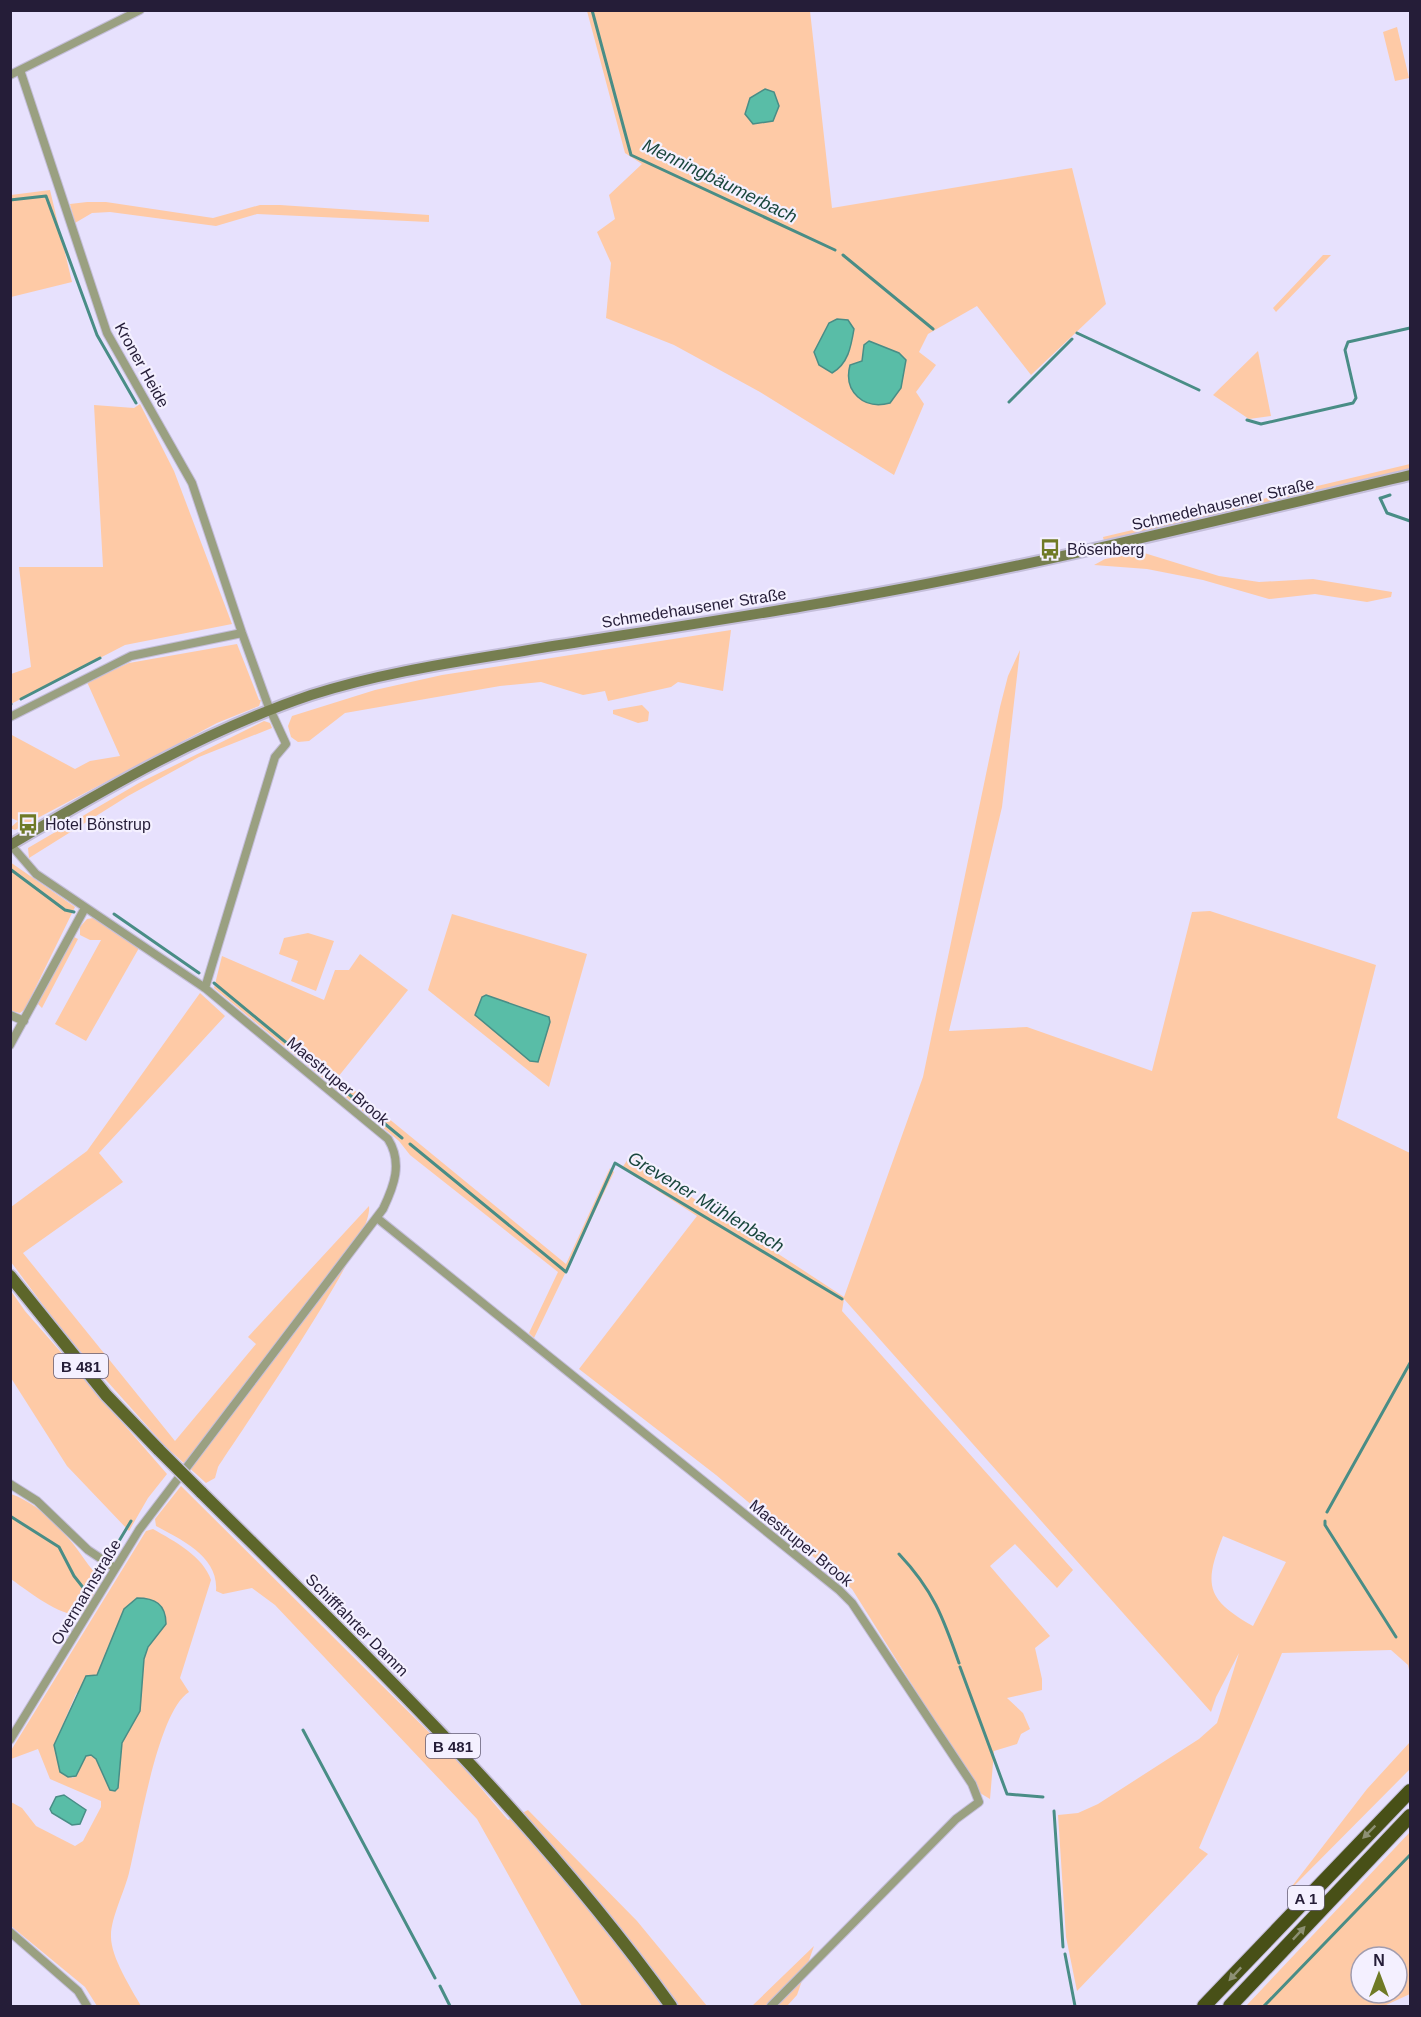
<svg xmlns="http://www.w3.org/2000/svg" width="1421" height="2017" viewBox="0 0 1421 2017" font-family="Arial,sans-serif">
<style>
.green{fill:#fecaa6;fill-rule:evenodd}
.water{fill:#59bda7;stroke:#498d86;stroke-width:1.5}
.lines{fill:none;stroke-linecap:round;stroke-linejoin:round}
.stream{stroke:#498d86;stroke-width:3}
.minor-casing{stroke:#c4beda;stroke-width:10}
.secondary-casing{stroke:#c4beda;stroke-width:14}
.primary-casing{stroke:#c4beda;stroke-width:15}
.motorway-casing{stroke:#c4beda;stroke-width:16}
.minor{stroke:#9aa081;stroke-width:8}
.secondary{stroke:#767e50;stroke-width:10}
.primary{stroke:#5d662a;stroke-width:12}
.motorway{stroke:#485017;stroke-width:14}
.primary-bridge-casing{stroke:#c4beda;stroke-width:15;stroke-linecap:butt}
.primary-bridge{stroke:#5d662a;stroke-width:12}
.oneway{fill:#8d9074}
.labels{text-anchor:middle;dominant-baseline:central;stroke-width:4.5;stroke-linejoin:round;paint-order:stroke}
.shield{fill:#f4f0ff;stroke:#635c74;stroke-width:1.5}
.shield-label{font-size:15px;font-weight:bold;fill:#251d38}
.street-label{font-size:16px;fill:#251d38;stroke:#f4f0ff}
.poi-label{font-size:16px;fill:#251d38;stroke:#f4f0ff;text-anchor:start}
.water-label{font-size:18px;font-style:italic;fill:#1a473d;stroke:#f4f0ff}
</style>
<rect width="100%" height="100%" fill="#e7e1fd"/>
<path class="green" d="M 587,11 L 810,11 L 832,208 L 1072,168 L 1106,304 L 1031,375 L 977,306 L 928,334 L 919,352 L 936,365 L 916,392 L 924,404 L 894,475 L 760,392 L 674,345 L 606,318 L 611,263 L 597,232 L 615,219 L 609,195 L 642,164 L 625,153 Z
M 1397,27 L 1409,78 L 1395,81 L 1383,32 Z
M 50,190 L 72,282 L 11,297 L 11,195 Z
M 87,202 L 106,202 L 213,218 L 260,205 L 280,205 L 429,215 L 429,222 L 257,214 L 216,226 L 110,212 L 92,213 L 75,223 L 70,204 Z
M 1323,255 L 1331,255 L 1276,312 L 1273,308 Z
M 1258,351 L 1271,416 L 1249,419 L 1213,395 Z
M 140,404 L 174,471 L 232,624 L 125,645 L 11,704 L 11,674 L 31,667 L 19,567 L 103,567 L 94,405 L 134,408 Z
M 1410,464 L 1410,469 L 1104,541 L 1103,537 Z
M 1141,552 L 1219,576 L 1259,582 L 1313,579 L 1392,592 L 1391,597 L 1367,602 L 1315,594 L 1269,599 L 1203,580 L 1147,569 L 1094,565 L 1105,559 Z
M 731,630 L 723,691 L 678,682 L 671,687 L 608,701 L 605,691 L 583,695 L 541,682 L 500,686 L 345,713 L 309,741 L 298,742 L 291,737 L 288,726 L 292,716 L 375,690 L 442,675 Z
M 237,644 L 259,700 L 261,700 L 259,706 L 217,723 L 15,830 L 10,828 L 18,821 L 11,818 L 10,734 L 75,769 L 90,761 L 120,756 L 87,682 L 129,663 Z
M 1020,650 L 1002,807 L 949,1031 L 1027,1027 L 1152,1071 L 1192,912 L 1210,911 L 1376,965 L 1337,1118 L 1410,1153 L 1410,1674 L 1408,1665 L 1391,1650 L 1282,1653 L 1199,1848 L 1208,1854 L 1077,1991 L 1066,1937 L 1058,1815 L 1078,1813 L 1098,1804 L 1199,1739 L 1217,1723 L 1239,1653 L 1216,1697 L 1211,1712 L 844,1299 L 842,1311 L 1073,1570 L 1057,1588 L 1015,1544 L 990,1566 L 1050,1636 L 1035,1648 L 1042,1679 L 1042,1690 L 1007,1698 L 1023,1713 L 1030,1729 L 1021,1734 L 1017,1744 L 994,1751 L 990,1799 L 980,1793 L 852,1589 L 716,1475 L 579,1369 L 697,1216 L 622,1168 L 632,1153 L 667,1181 L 844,1297 L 923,1077 L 1000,707 L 1008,676 ZM 1223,1536 L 1286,1562 L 1253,1626 C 1205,1599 1204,1584 1223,1536 Z
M 642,705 L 649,712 L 648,721 L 638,723 L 613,714 L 613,710 Z
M 264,721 L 270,723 L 272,728 L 199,757 L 128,796 L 29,858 L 28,848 L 139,783 Z
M 10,862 L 75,907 L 25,1009 L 20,1013 L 11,1011 Z
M 452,914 L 587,954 L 549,1087 L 428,990 Z
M 93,918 L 139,948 L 86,1041 L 55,1024 L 101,940 L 90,940 L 80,935 L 80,927 L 87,919 Z
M 308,933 L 334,941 L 316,991 L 291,981 L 298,961 L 279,954 L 284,938 Z
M 74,937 L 78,939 L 42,1008 L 37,1003 Z
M 360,954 L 408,990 L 338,1077 L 566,1264 L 610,1168 L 614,1172 L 534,1338 L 529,1333 L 558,1272 L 410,1155 L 399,1141 L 214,988 L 222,956 L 324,1000 L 335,970 L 349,970 Z
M 200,993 L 225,1016 L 99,1153 L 123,1182 L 23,1253 L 175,1441 L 256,1344 L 248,1337 L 369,1206 C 374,1241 244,1426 218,1467 L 215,1478 L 206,1483 L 165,1446 L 64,1333 L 11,1262 L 11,1207 L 87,1151 Z
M 11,1291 L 25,1311 L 167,1474 L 148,1498 L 129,1531 L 67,1466 L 11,1378 Z
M 181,1486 L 458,1761 L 508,1820 L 528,1810 L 637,1921 L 707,2006 L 582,2006 L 477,1819 L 275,1605 L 252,1588 L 223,1594 L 216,1591 C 219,1557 182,1540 156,1526 L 155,1519 Z
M 11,1494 C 34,1502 53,1520 69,1539 C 81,1552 88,1568 102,1579 C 96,1588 90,1605 82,1612 C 67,1623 24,1588 11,1579 Z
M 153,1529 C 174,1541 203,1556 211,1580 L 180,1678 L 189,1692 C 157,1712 139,1834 129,1873 C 125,1890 111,1918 111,1935 C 110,1956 131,1988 141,2006 L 97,2006 L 85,1987 L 11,1926 L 11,1802 L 22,1808 L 36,1826 L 75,1846 L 83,1841 L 101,1807 L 101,1801 L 50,1779 L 38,1749 L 11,1759 L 10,1752 L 146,1531 ZM 124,1609 L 166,1624 L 148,1647 L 144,1659 L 140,1711 L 122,1743 L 118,1788 L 110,1790 L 96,1759 L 91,1755 L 86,1756 L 73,1778 L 60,1772 L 54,1745 L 76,1694 L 97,1675 Z
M 1410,1742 L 1410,1769 L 1286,1894 L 1367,1789 Z
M 1410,1832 L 1410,1994 L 1384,2006 L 1246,2006 ZM 1361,1957 L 1397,1957 L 1397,1993 L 1361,1993 Z
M 814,1946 L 797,1995 L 787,2006 L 752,2006 Z"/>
<path class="water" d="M 765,89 L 774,92 L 779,106 L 773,121 L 753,124 L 745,114 L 750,98 Z
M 837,319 L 848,320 L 854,329 C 851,347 848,364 832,373 L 819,365 L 814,352 L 829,323 Z
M 869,341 L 899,353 L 906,360 L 901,388 L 890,403 C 864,410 843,392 850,365 L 862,361 L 864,345 Z
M 486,995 L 549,1017 L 550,1022 L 538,1062 L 530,1061 L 475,1015 L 482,997 Z
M 137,1598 C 155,1598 166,1604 166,1624 L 148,1647 L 144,1659 L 140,1711 L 122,1743 L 118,1788 L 115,1791 L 110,1790 L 96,1759 L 91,1755 L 86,1756 L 76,1776 L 68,1777 L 60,1772 L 54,1745 L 86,1676 L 97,1675 L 124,1609 Z
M 64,1795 L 86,1810 L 80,1824 L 72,1825 L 52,1813 L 50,1809 L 56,1797 Z"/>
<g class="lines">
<path class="stream" d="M 592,10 L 631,155 L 835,250
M 10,200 L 46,196 L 97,335 L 136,403
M 843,255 L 933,329
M 1077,333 L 1199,390
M 1009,402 L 1072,339
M 1247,420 L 1261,424 L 1353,403 L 1356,398 L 1345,350 L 1348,342 L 1410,328
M 1380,498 L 1387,513 L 1410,521
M 1381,498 L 1390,495
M 21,699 L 100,658
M 10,704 L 11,704
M 10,869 L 65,910 L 74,912
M 114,914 L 199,973
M 214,983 L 402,1138
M 410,1144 L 566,1272 L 615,1163 L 842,1299
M 1327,1512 L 1410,1363
M 10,1516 L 59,1547 L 74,1576 L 85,1590
M 1325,1521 L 1325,1525 L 1396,1637
M 899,1554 C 933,1590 943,1617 959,1663
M 110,1556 L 131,1521
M 75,1607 L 102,1568
M 960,1667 L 1007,1794 L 1043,1797
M 303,1730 L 435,1978
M 1054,1811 L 1063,1947
M 1065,1954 L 1075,2006
M 440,1986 L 450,2006
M 1264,2006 L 1410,1855"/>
<g class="minor-casing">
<path id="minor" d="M 20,70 L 107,333 L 192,483 L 242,633 L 268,705 L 286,744 L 275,757 L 205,988
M 10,75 L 140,10
M 10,717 L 131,656 L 242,633
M 10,1015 L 24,1021
M 10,1045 L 85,908
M 377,1218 L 839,1590 L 852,1603 L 972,1784 L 979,1802 L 956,1819 L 771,2006
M 10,1484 L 37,1501 L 88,1550 L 115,1568
M 10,1740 L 139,1530 L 383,1209 C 394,1186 403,1163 388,1139 L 205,988 L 36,874 L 11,845
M 10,1932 L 78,1991 L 87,2006"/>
</g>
<g class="secondary-casing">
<path id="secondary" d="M 10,845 C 107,788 204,731 311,695 C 386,671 464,661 541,648 C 642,632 744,617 845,599 C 1035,566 1223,519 1410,475"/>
</g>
<g class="primary-casing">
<path id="primary" d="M 10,1276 L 106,1395 L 159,1450
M 201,1492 C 366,1656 535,1817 671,2006"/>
</g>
<g class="motorway-casing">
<path id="motorway" d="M 1204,2006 L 1410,1791
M 1230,2006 L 1410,1816"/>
</g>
<use href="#minor" class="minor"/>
<use href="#secondary" class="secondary"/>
<use href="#primary" class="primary"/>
<use href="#motorway" class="motorway"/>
<g class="primary-bridge-casing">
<path id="primary-bridge" d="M 159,1450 L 201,1492"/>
</g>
<use href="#primary-bridge" class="primary-bridge"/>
</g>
<defs><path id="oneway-solid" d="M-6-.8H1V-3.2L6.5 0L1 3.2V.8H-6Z" transform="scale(1.5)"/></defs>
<g class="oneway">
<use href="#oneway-solid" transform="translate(1369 1832) rotate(135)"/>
<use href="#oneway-solid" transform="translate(1299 1933) rotate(-47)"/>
<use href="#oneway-solid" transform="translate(1235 1974) rotate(133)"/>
</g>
<defs>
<g id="bus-bare" transform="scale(1.62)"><path d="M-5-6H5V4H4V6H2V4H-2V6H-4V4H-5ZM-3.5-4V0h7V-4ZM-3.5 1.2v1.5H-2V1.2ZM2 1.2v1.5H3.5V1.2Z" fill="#6f7a26" stroke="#f4f0ff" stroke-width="2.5" paint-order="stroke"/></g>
</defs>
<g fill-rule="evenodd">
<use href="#bus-bare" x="1050" y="549"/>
<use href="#bus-bare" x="28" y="824"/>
</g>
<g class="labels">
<g class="shield">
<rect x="54" y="1354" width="54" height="24" rx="4.5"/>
<rect x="426" y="1734" width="54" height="24" rx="4.5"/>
<rect x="1288" y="1886" width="36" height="24" rx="4.5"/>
</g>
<g class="shield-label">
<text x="81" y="1366">B 481</text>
<text x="453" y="1746">B 481</text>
<text x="1306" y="1898">A 1</text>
</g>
<g class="street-label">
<text transform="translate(142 365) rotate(61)">Kroner Heide</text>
<text transform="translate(1223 504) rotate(-13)">Schmedehausener Straße</text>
<text transform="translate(694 608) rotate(-9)">Schmedehausener Straße</text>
<text transform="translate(338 1081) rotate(40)">Maestruper Brook</text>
<text transform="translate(801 1543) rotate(39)">Maestruper Brook</text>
<text transform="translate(86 1592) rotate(-59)">Overmannstraße</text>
<text transform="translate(357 1625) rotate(45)">Schifffahrter Damm</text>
</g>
<g class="poi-label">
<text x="1067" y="549">Bösenberg</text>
<text x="45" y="824">Hotel Bönstrup</text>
</g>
<g class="water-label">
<text transform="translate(720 181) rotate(26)">Menningbäumerbach</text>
<text transform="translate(706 1202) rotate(31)">Grevener Mühlenbach</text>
</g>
</g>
<rect width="1421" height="2017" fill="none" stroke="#251d38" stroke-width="24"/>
<g transform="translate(1379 1975)"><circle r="28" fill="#f4f0ff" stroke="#a19caf" stroke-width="1.5"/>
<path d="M0-4.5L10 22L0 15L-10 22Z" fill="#6f7a26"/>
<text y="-9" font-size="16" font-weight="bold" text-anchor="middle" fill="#251d38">N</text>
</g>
</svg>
